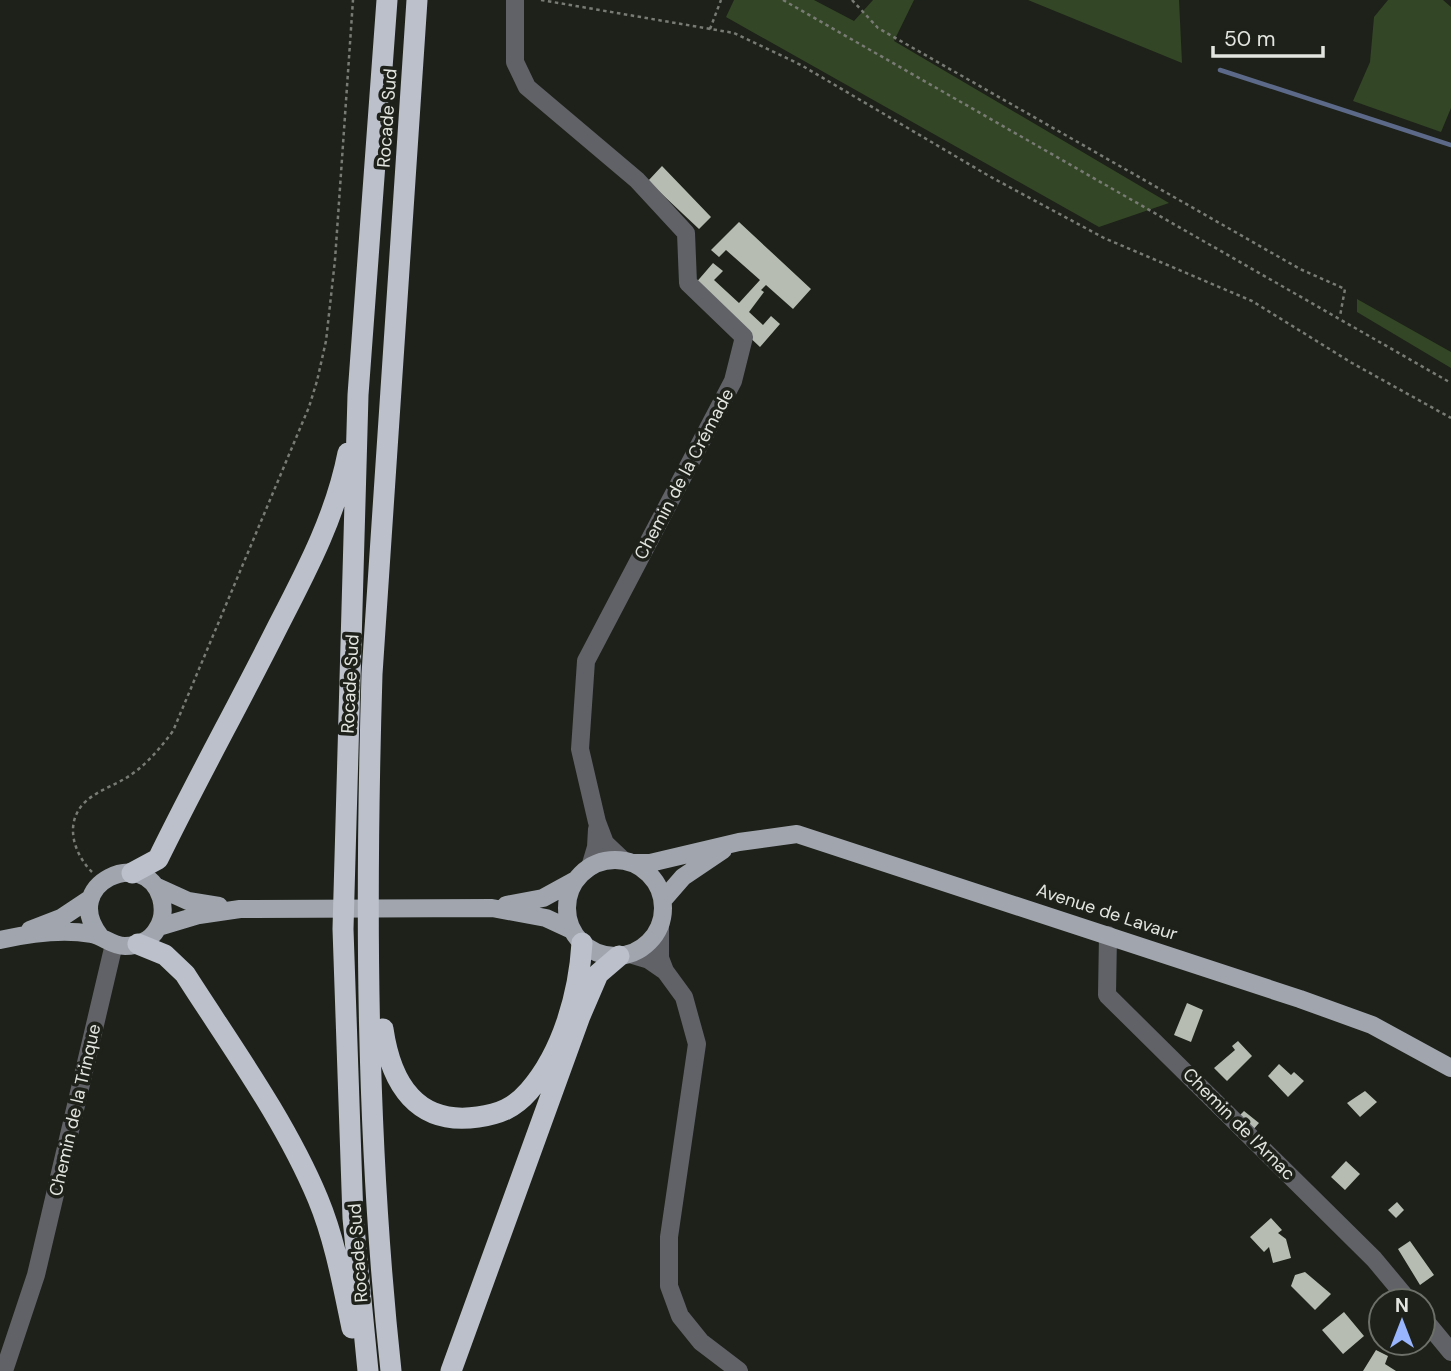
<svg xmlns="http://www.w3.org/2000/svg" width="1451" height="1371" viewBox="0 0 1451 1371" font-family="'DM Sans',sans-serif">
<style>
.green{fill:#334625}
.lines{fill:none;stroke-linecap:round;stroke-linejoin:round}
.stream{stroke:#5c6988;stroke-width:4.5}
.building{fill:#b6bcb1}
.path{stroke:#787b74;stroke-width:2.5;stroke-dasharray:3.5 3.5;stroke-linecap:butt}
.minor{stroke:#606267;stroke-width:18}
.major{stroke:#a1a5ae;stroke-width:18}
.highway{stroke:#bbc0cb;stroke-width:21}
.labels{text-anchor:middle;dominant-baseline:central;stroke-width:7;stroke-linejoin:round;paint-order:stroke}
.street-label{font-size:18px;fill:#e3e6e0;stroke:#1d2119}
</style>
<rect width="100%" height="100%" fill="#1d2119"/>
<path class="green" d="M 734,0 L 814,0 L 854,21 L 873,0 L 914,0 L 894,41 L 1169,203 L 1099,227 L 726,17 Z
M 1028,0 L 1179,0 L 1182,63 Z
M 1388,0 L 1443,0 L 1451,7 L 1451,108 L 1441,132 L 1353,101 L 1370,62 L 1374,17 Z
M 1357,299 L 1451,352 L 1451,368 L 1357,312 Z"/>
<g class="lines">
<path class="stream" d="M 1220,70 L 1451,145"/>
</g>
<path class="building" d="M 662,166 L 711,217 L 699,229 L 648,181 Z
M 739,222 L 811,289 L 793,309 L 766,285 L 761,290 L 764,292 L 749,312 L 763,325 L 771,316 L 780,324 L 760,347 L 694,285 L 713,263 L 723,271 L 714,280 L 739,303 L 760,280 L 726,250 L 719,257 L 711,250 Z
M 1187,1003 L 1203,1010 L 1191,1042 L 1174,1035 Z
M 1238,1041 L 1252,1056 L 1227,1081 L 1214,1068 L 1235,1050 L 1232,1046 Z
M 1279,1064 L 1291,1075 L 1294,1072 L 1304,1081 L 1288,1097 L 1268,1076 Z
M 1365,1091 L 1377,1102 L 1360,1117 L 1347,1103 Z
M 1244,1111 L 1259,1123 L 1252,1131 L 1238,1117 Z
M 1346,1161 L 1360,1174 L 1345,1190 L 1331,1177 Z
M 1397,1202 L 1404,1210 L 1396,1218 L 1388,1210 Z
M 1271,1218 L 1282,1230 L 1278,1233 L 1286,1239 L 1291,1258 L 1273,1263 L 1269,1247 L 1264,1252 L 1250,1237 Z
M 1410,1241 L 1434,1275 L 1420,1285 L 1398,1249 Z
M 1305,1272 L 1331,1294 L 1315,1310 L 1291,1286 L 1295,1275 Z
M 1344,1312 L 1364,1336 L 1343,1354 L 1322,1330 Z
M 1376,1350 L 1388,1356 L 1385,1364 L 1396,1371 L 1363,1371 Z"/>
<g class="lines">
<path class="path" d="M 541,0 L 734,33 L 801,65 L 989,176 L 1104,238 L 1252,301 L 1352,363 L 1451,418
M 783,0 L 1451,383
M 852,0 L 878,28 L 1300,269 L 1345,289 L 1340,316
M 710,29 L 721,0
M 92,872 C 74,854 64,824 84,803 C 97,790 117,785 132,774 C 149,762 161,747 173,731 L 309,407 L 317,381 L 326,341 L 335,260 L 353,0"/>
<path class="minor" d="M 515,0 L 515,62 L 527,87 L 637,180 L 686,233 L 688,283 L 744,337 L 733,381 L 586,661 L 580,749 L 597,822 L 605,843 L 623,860
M 590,867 L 596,847 L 597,829
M 660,925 L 660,958 L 665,971 L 684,997 L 697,1044 L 669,1237 L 669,1286 L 680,1316 L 701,1342 L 739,1371
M 1108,935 L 1107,995 L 1374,1259 L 1409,1301
M 629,954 L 649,960 L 665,971
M 1423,1318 L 1451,1352
M 4,1371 L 36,1275 L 114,944"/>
<path class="major" d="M567 908a48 48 0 1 1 96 0a48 48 0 1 1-96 0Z
M 633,863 L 650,863 L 739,842 L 797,834 L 1300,999 L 1372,1025 L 1451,1068
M 155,886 L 188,901 L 219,906
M 663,900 L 683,877 L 723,850
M 506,905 L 543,898 L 574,881
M 159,927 L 199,915 L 240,909 L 492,908 L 546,918 L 572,930
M 30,930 L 61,918 L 91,898
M 0,940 C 27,934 63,929 91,934 C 103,936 112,946 125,946 C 138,946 151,940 157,929 C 163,920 164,909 161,898 C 145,845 59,884 100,936"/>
<path class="highway" d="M 132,873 L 158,859 C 196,781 239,704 278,626 C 307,570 336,515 348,453
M 138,944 L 165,955 L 185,974 C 231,1046 285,1120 318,1199 C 335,1240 343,1285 352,1328
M 383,1029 C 391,1084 417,1126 478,1117 C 500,1114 514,1108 529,1091 C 563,1052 579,993 582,943
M 368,1371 L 353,1218 L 343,929 L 358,395 L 387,0
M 391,1371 C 366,1141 365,905 372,674 L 417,0
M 451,1371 L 580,1016 L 598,974 L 619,956"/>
</g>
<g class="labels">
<g class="street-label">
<text transform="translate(387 118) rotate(-86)">Rocade Sud</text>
<text transform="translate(684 474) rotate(-62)">Chemin de la Crémade</text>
<text transform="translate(350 684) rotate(-87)">Rocade Sud</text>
<text transform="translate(1107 912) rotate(18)">Avenue de Lavaur</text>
<text transform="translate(75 1110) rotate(-77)">Chemin de la Trinque</text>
<text transform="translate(1239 1124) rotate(45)">Chemin de l'Arnac</text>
<text transform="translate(358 1253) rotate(-94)">Rocade Sud</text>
</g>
</g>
<g transform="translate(1402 1322)"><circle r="33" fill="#1d2119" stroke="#6c7069" stroke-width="2"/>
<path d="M0-5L12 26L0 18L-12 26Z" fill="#98b5fd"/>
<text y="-10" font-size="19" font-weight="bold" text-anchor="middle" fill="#e3e6e0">N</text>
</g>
<path d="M1213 46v10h110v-10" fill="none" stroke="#e3e6e0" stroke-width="3.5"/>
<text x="1224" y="46" font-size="21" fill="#e3e6e0" stroke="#1d2119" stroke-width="5" paint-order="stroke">50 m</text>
</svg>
